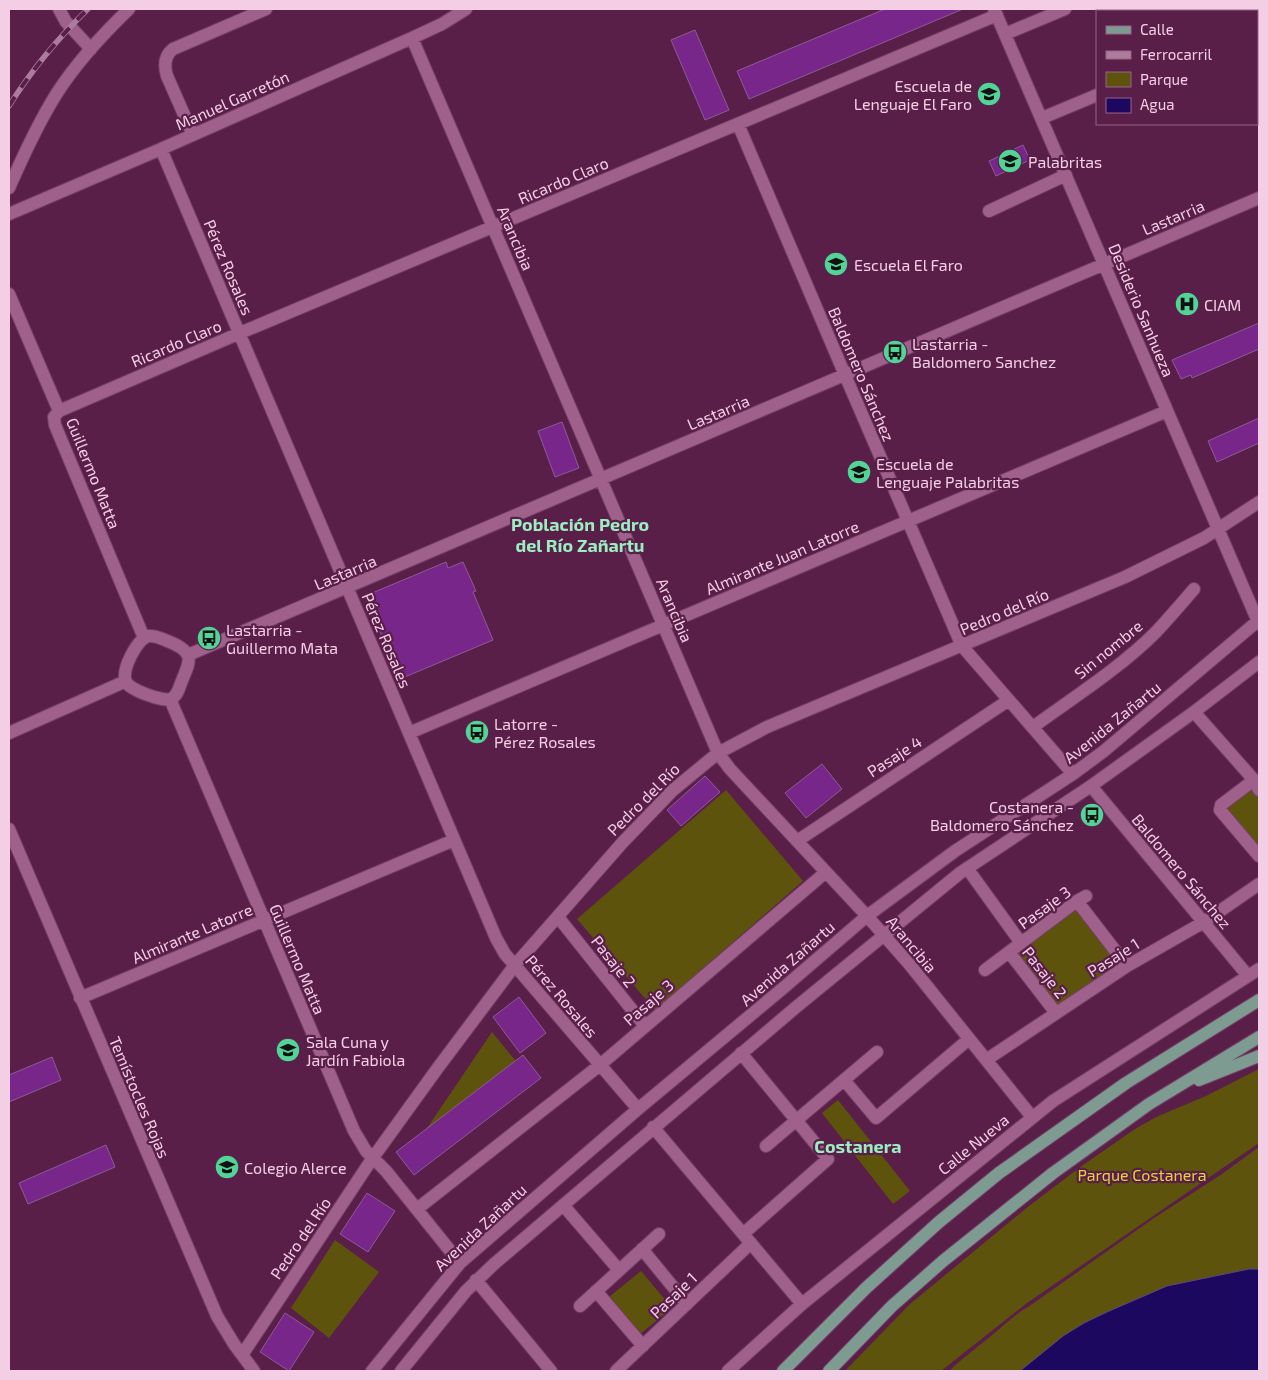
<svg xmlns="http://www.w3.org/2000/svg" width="1268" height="1380" viewBox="0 0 1268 1380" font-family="'Exo 2',sans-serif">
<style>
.green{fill:#5e530d}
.water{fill:#1c095f;stroke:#5c4487}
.building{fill:#79268b;stroke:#8a5c95}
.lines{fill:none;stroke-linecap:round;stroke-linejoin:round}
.minor-casing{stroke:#733f65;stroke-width:14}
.major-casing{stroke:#733f65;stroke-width:14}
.minor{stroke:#a0608c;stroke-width:12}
.major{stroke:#7d9b90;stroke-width:12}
.rail-casing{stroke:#ab7c9c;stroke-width:5.5}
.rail{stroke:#591f49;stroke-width:4;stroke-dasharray:11;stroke-linecap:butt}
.labels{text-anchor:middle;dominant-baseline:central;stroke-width:4.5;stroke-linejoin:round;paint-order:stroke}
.poi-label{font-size:16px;fill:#f3cee5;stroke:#591f49;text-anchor:start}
.street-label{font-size:16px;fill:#f3cee5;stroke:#591f49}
.park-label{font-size:16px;fill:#e8d13e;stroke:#591f49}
.neighbourhood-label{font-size:18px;font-weight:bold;fill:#9cedc2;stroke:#591f49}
</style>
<rect width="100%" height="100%" fill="#591f49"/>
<path class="green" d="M 1254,780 L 1259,790 L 1259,856 L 1221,805 Z
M 726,790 L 803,881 L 655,1010 L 577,919 Z
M 1077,901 L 1127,966 L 1056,1013 L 1009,952 Z
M 492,1032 L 519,1065 L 419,1140 Z
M 1259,1069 L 1259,1143 L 1027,1303 L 941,1371 L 845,1371 L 910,1304 L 1029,1206 L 1083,1165 L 1135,1129 L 1156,1117 L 1206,1096 Z
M 838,1100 L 910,1191 L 893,1204 L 822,1113 Z
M 1259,1147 L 1259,1371 L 949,1371 C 963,1358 976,1348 991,1336 C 1006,1324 1014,1315 1031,1305 L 1154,1218 L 1222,1174 Z
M 335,1240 L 379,1272 L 329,1338 L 291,1308 Z
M 641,1271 L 672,1308 L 639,1335 L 609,1297 Z"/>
<path class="water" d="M 1249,1269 L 1259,1269 L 1259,1371 L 1020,1371 L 1063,1336 L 1084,1323 L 1107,1312 L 1167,1286 Z"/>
<path class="building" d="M 885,9 L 963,9 L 749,99 L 737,71 Z
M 695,30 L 729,110 L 705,120 L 671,40 Z
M 1023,145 L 1030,160 L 996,176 L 989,161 Z
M 1259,323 L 1259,349 L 1192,378 L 1191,375 L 1181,379 L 1172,360 Z
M 1259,418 L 1259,443 L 1217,462 L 1208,441 Z
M 562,422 L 579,468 L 555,477 L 538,431 Z
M 446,562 L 448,568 L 463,562 L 476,591 L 473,592 L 493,640 L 400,679 L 365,596 Z
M 822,764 L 842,789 L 806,818 L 785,793 Z
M 705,776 L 720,792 L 681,826 L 667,810 Z
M 519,997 L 546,1033 L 520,1053 L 493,1017 Z
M 523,1055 L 541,1078 L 414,1175 L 396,1152 Z
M 52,1057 L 61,1080 L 9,1102 L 9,1075 Z
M 106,1145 L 115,1167 L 28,1204 L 19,1183 Z
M 367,1193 L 395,1211 L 368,1252 L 340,1234 Z
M 285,1313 L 314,1332 L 289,1371 L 260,1352 Z"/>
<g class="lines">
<g class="minor-casing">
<path id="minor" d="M 59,9 L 66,22 L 91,49
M 994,9 L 1259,624
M 1257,27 L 1259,26
M 1005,34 L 1065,9
M 412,38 L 718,753 L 730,769 L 867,916 L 910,965 L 1032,1117
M 1042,118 L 1097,95
M 738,124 L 845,375 L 962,646 L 1073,774
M 193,135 L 167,76 C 164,66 164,56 173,49 L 266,9
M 161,149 L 496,938 L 505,954 L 638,1109
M 9,188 C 23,156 38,123 57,93 C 77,62 103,34 129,9
M 989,211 L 1066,175
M 9,214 L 161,149 L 412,38 L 442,24 L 466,9
M 9,294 L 59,411
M 148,636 C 156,635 162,639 170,642 C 196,653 190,661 181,683 C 179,689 177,696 171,699 C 163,702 130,690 126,682 C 121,670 136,641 148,636 Z
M 144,638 L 55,425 L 54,417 L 59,411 L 240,333 L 997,15
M 188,655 L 1259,198
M 170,699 L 354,1131 L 366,1151 L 386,1171 L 460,1263
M 1194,712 L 1254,780 L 1259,790
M 1033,727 C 1074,697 1120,668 1156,632 C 1169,618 1182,603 1194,589
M 9,733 L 126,681
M 409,733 L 1167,411
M 1254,780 L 1221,805 L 1220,810 L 1259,856
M 1091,786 L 1248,976
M 9,829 L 217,1316 L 234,1344 L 254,1371
M 797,841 L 1009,700
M 967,868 L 1021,943
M 1077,901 L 1127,966
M 558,917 L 645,1026
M 1009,952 L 1056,1013
M 985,970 L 1077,901 L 1086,896
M 80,998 L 454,840
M 741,1053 L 828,1159 L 743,1234
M 986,1060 L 1127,966 L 1204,922 L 1259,884
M 844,1080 L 876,1118 L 969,1039
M 653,1127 L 802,1304
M 766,1146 L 877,1052
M 563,1205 L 619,1270
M 417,1209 L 600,1065 L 826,872
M 642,1249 L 687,1304
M 476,1280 L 551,1371
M 596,1291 L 643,1346
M 580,1306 L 659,1234
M 242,1355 L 372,1159 L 437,1069 L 515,965 L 623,842 L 673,790 L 718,753 L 767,727 L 1125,577 L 1204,538 L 1259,502
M 372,1371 L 460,1263 L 638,1109 L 782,989 L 867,916 L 955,851 L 1073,774 L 1104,751 L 1259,620
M 401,1371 L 466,1291 L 494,1264 L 795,1008 L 960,873 L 1091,786 L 1194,712 L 1259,662
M 616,1371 L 751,1243
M 728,1371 L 802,1304 L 1053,1101 L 1259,969"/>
</g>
<g class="major-casing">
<path id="major" d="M 1199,1080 L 1259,1056
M 783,1371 L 866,1288 L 939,1222 L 999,1173 L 1126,1083 L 1259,1000
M 829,1371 L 892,1306 L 943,1261 L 1053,1173 L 1149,1104 L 1259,1037"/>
</g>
<use href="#minor" class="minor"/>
<use href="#major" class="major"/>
<g class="rail-casing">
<path id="rail" d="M 9,106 C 31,71 58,38 88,9"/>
</g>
<use href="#rail" class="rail"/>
</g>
<defs>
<g id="school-disc" transform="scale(1.25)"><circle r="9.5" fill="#52d397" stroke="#591f49"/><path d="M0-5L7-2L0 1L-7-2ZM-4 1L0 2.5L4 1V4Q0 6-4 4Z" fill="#111"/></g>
<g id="hospital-disc" transform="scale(1.25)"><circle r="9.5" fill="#52d397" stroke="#591f49"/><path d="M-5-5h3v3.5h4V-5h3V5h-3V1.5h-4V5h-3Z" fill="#111"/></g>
<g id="bus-disc" transform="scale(1.25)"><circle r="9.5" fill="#52d397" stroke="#591f49"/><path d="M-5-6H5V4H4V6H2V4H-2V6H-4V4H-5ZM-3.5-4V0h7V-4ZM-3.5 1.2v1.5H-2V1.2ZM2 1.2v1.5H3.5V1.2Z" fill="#111"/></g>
</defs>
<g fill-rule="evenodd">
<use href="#school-disc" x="989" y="94"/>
<use href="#school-disc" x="1010" y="161"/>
<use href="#school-disc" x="836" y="264"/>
<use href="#hospital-disc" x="1187" y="304"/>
<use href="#bus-disc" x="895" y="352"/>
<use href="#school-disc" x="859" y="472"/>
<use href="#bus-disc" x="209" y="638"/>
<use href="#bus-disc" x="477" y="732"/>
<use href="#bus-disc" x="1092" y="815"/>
<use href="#school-disc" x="288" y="1050"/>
<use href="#school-disc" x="227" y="1167"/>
</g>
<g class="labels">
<g class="poi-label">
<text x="972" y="85" text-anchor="end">Escuela de<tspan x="972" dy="18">Lenguaje El Faro</tspan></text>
<text x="1028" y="161">Palabritas</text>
<text x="854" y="264">Escuela El Faro</text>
<text x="1204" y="304">CIAM</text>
<text x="912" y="343">Lastarria -<tspan x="912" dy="18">Baldomero Sanchez</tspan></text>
<text x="876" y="463">Escuela de<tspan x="876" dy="18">Lenguaje Palabritas</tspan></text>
<text x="226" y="629">Lastarria -<tspan x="226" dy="18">Guillermo Mata</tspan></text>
<text x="494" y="723">Latorre -<tspan x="494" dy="18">Pérez Rosales</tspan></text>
<text x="1074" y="806" text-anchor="end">Costanera -<tspan x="1074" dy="18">Baldomero Sánchez</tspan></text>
<text x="306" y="1041">Sala Cuna y<tspan x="306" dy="18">Jardín Fabiola</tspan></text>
<text x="244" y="1167">Colegio Alerce</text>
</g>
<g class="street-label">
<text transform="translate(232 100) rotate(-24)">Manuel Garretón</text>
<text transform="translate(563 180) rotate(-23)">Ricardo Claro</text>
<text transform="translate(1173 217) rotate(-23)">Lastarria</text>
<text transform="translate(516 238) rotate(67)">Arancibia</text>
<text transform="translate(229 267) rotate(67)">Pérez Rosales</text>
<text transform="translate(1142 310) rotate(67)">Desiderio Sanhueza</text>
<text transform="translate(176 343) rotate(-23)">Ricardo Claro</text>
<text transform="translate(862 374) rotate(67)">Baldomero Sánchez</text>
<text transform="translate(718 412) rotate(-23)">Lastarria</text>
<text transform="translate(94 473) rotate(68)">Guillermo Matta</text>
<text transform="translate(782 557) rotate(-23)">Almirante Juan Latorre</text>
<text transform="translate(345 572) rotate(-23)">Lastarria</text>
<text transform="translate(675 610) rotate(67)">Arancibia</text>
<text transform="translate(1004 611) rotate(-23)">Pedro del Río</text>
<text transform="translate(387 640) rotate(67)">Pérez Rosales</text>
<text transform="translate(1108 649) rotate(-39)">Sin nombre</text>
<text transform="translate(1112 722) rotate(-39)">Avenida Zañartu</text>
<text transform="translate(894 756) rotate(-33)">Pasaje 4</text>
<text transform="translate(643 799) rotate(-45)">Pedro del Río</text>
<text transform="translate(1182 871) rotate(50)">Baldomero Sánchez</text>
<text transform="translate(1044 907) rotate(-36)">Pasaje 3</text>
<text transform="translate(192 933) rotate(-23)">Almirante Latorre</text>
<text transform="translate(912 944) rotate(50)">Arancibia</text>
<text transform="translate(1113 957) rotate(-32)">Pasaje 1</text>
<text transform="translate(298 959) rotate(67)">Guillermo Matta</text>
<text transform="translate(614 961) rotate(52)">Pasaje 2</text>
<text transform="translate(787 963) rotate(-41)">Avenida Zañartu</text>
<text transform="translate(1045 972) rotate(52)">Pasaje 2</text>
<text transform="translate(562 996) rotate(50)">Pérez Rosales</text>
<text transform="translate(648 1002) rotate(-41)">Pasaje 3</text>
<text transform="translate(140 1097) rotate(67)">Temístocles Rojas</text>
<text transform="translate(973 1144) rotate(-39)">Calle Nueva</text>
<text transform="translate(480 1227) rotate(-43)">Avenida Zañartu</text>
<text transform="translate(300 1238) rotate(-56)">Pedro del Río</text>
<text transform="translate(673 1295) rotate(-44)">Pasaje 1</text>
</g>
<g class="park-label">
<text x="1142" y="1174">Parque Costanera</text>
</g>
<g class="neighbourhood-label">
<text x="580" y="524">Población Pedro<tspan x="580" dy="21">del Río Zañartu</tspan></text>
<text x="858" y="1146">Costanera</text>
</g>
</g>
<rect width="1268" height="1380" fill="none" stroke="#f3cee5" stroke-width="20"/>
<rect x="1096" y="10" width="162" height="115" fill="#591f49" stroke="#976587"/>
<rect x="1106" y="26" width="25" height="8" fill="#7d9b90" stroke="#976587"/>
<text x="1140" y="35" font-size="15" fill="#f3cee5">Calle</text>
<rect x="1106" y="51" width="25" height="8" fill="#ab7c9c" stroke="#976587"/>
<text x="1140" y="60" font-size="15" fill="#f3cee5">Ferrocarril</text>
<rect x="1106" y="72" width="25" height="15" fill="#5e530d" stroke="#976587"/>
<text x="1140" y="85" font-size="15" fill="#f3cee5">Parque</text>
<rect x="1106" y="98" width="25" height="15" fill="#1c095f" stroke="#976587"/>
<text x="1140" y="110" font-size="15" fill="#f3cee5">Agua</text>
</svg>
